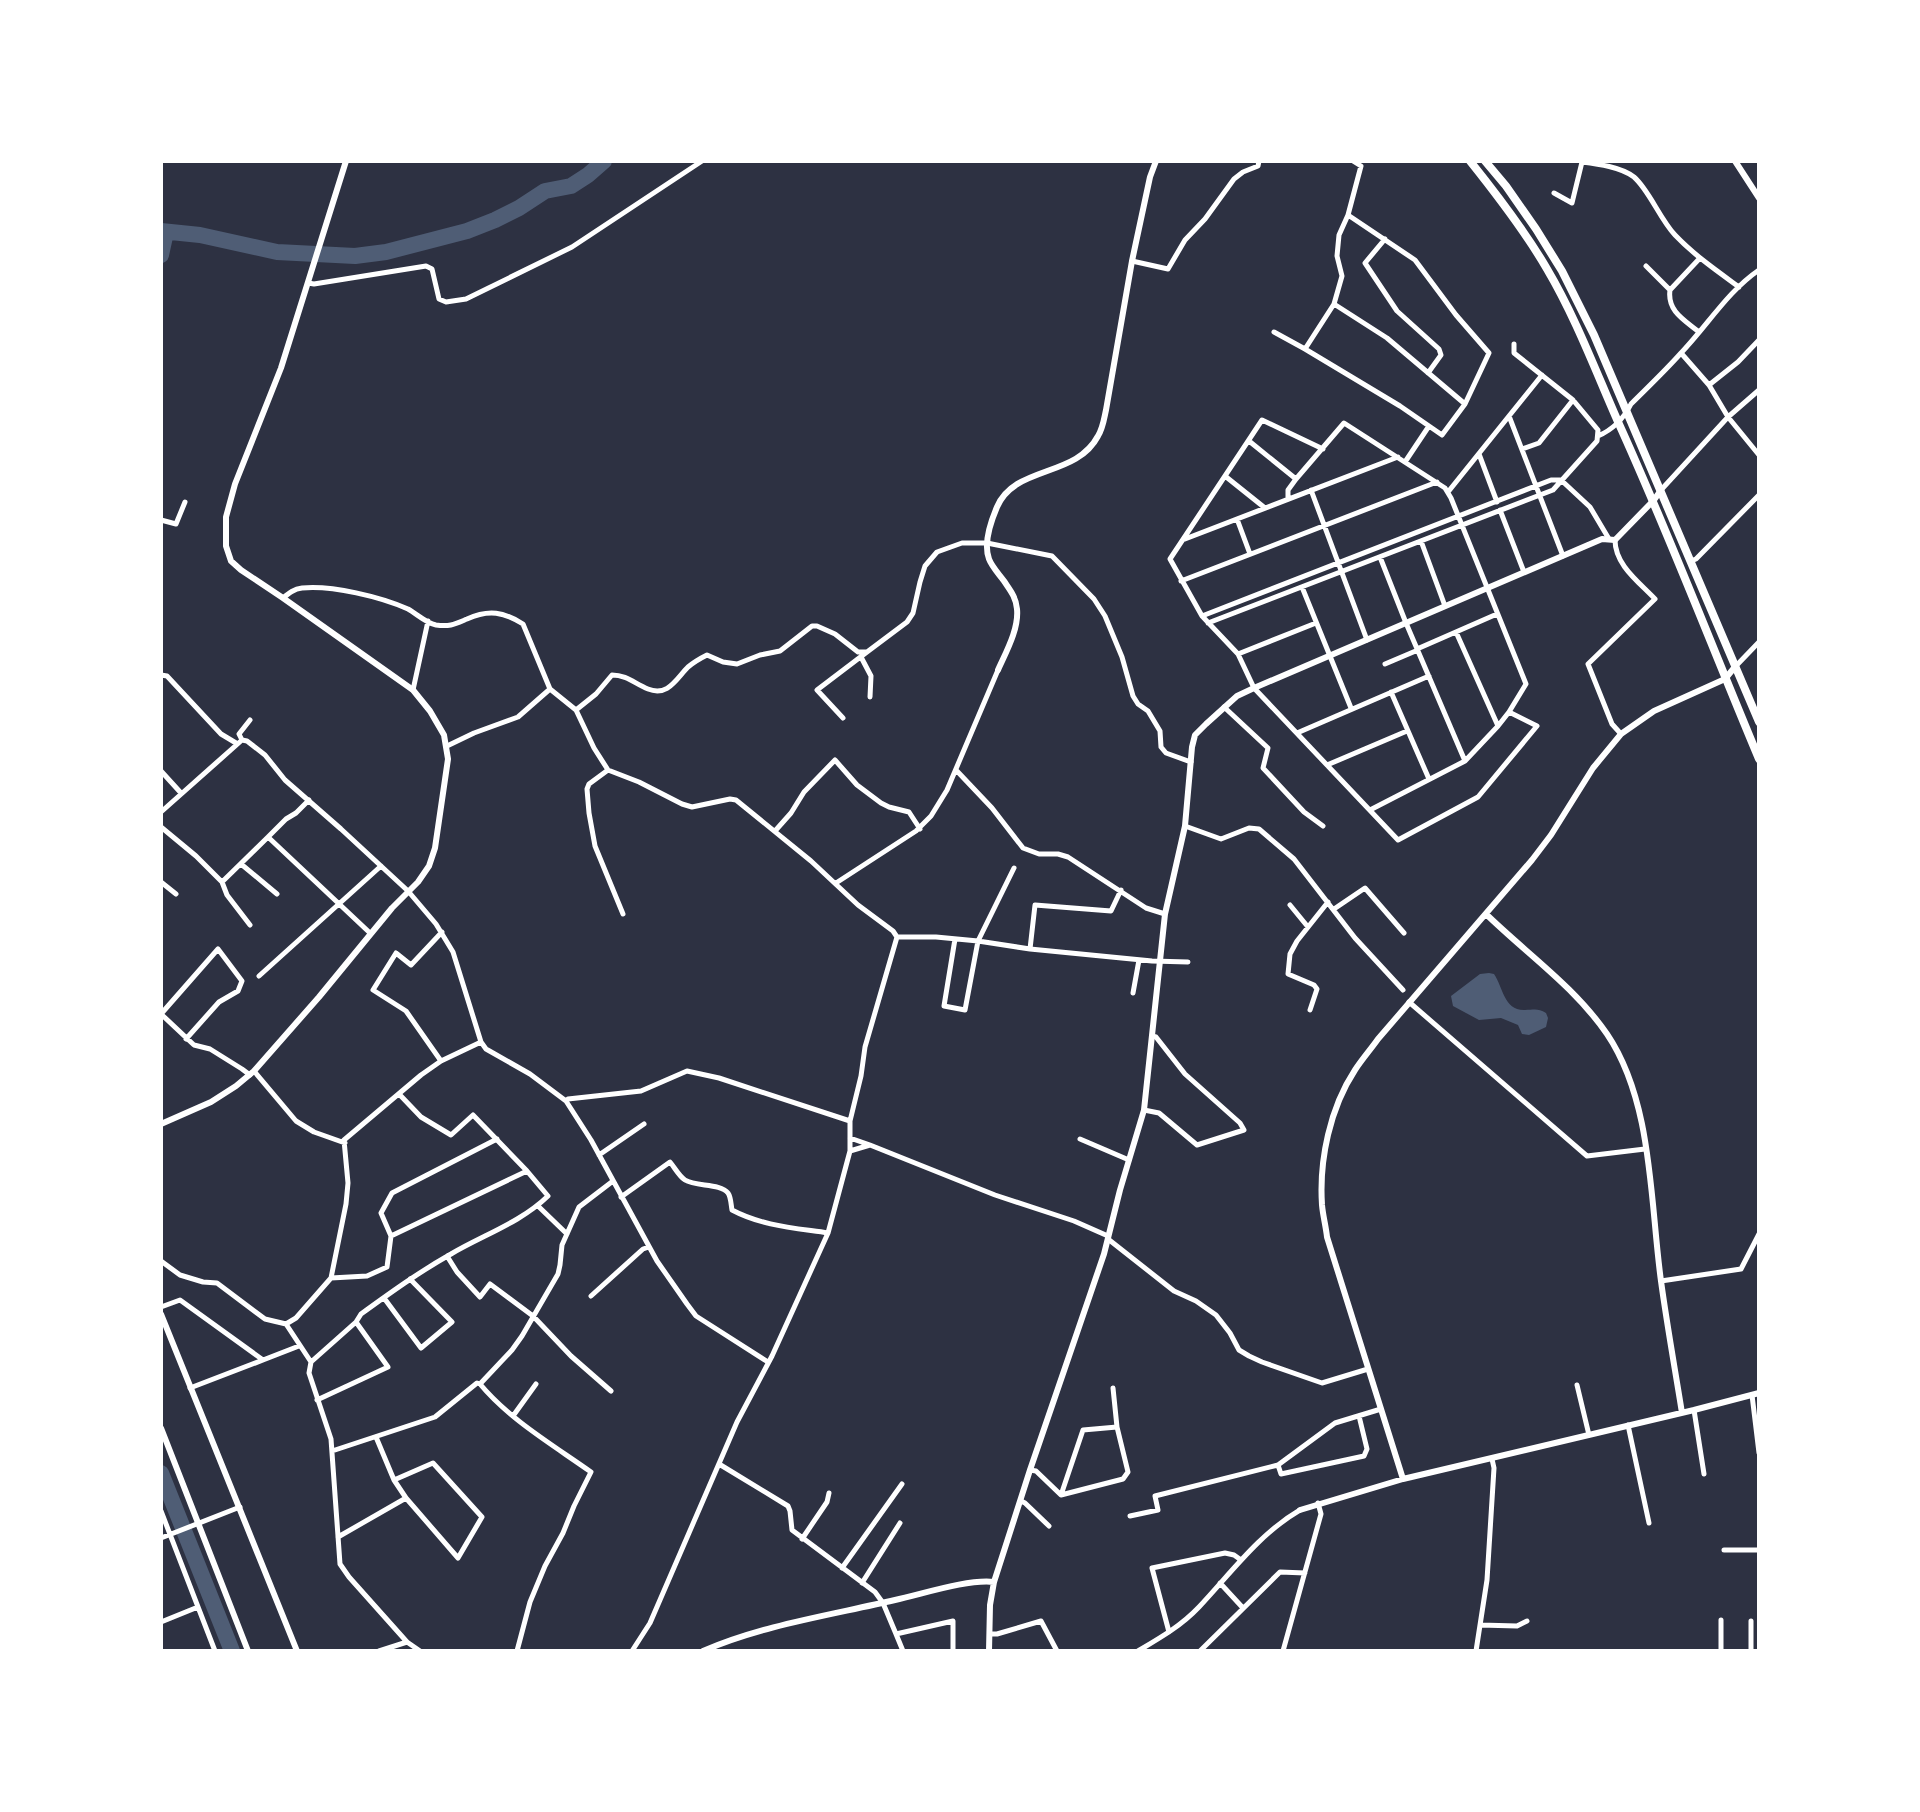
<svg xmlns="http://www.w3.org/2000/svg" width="1920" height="1812" viewBox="0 0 1920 1812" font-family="'Source Sans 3',sans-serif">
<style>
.water{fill:#4f5d75}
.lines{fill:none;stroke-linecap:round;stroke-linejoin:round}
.river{stroke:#4f5d75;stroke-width:16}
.minor{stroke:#fff;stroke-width:5}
.tertiary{stroke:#fff;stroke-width:6}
.trunk{stroke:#fff;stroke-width:8}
</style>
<rect width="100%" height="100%" fill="#2d3142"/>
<path class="water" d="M 1489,973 L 1494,974 C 1503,987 1504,1011 1525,1010 C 1534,1010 1538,1008 1546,1013 L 1548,1018 L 1546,1027 L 1529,1035 L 1522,1034 L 1518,1025 L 1501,1018 L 1479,1020 L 1453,1006 L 1451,996 L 1480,974 Z"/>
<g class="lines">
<path class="river" d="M 161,231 L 200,235 L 277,252 L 355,256 L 386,252 L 467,231 L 495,220 L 519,208 L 545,191 L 571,186 L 588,175 L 604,161
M 161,255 L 166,232
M 161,1473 L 232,1651"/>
<path class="minor" d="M 1554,193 L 1572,203 L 1582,162 C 1598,164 1621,167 1634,177 C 1649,190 1660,219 1675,235 C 1694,255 1717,271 1739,287
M 1348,215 L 1415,260 L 1456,315 L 1489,353 L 1465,404
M 1385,239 L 1365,263 L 1397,311 L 1439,349 L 1441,355 L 1428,373
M 1132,261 L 1168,269 L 1185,240 L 1205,219 L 1234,179 L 1243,172 L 1258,166 L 1259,161
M 1646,266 L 1670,290 C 1667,311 1684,320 1699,332
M 308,283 L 314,284 L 426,266 L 432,269 L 439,299 L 446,302 L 466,299 L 572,247 L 702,161
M 1670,290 L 1700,258
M 1334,304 L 1387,338 L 1465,404 L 1442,435 L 1400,406 L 1305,349 L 1334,304 L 1342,276 L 1337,256 L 1339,235 L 1348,215 L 1361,166 L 1353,161
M 1274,332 L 1305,349
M 1681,353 L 1709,385 L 1728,417 L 1759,455
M 1709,385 L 1738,362 L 1759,340
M 1509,416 L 1542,375
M 1598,436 C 1612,430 1624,418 1631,404 C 1648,387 1665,371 1681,353 C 1707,326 1728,291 1759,270
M 1249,441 L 1296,479
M 1323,449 L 1262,420 L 1170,559 L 1202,616 L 1238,654 L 1254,688 L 1398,840 L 1478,797 L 1537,726 L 1509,712
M 1522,449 L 1539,443 L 1573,400
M 1479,454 L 1497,502
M 1405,462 L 1429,426
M 1225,476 L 1265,508
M 1311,490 L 1367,640
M 1661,490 L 1728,417 L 1759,390
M 1448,492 L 1509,416 L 1563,556
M 1288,499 L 1288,490 L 1296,479 L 1344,423 L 1445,488 L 1451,498 L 1526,684 L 1509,712 L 1498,726 L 1465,761 L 1370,810
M 1500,510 L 1524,572
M 1237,519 L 1250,554
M 161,520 L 176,524 L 185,502
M 1185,539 L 1398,457
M 1615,540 C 1615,565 1639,582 1655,599 L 1588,664 L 1612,724 L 1621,734
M 1421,541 L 1445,606
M 1380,557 L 1406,623 L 1465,761
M 1691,561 L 1696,559 L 1759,495
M 1181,581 L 1437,482
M 1302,587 L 1351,708
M 283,598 C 289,593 294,589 302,588 C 332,585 381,597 408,609 C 417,614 426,623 436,625 C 450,627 455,624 467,619 C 489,609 504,612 523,624 L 550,689 L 576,710 L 594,748 L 608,770 L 639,782 L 682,804 L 692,807 L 730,799 L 736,800 L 811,861 L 858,905 L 893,931 L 897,937
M 1202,616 L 1551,480 L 1561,480 L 1590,507 L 1609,539
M 1208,623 L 1553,490 L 1597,441 L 1598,430 L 1573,400 L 1514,353 L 1514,344
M 1456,632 L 1498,726
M 1417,649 L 1497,614
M 1238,654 L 1316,623
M 861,657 L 871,676 L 870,697
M 1385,664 L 1418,650
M 1734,668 L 1759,642
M 161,675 L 167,676 L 221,734 L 236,743
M 413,690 L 428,621
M 1391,692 L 1429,779
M 1224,707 L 1268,748 L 1263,768 L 1304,812 L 1323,826
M 576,710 L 596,694 L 612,675 C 627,675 635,684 648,689 C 668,697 676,679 688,667 C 694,662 701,658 707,655 L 723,662 L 737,664 L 760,655 L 780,651 L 812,626 L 817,626 L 835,634 L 858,652 L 867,652 L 907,622 L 913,613 L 920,582 L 925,566 L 937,552 L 962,543 L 987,543 L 1052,556 L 1094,599 L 1105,616 L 1122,657 L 1133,696 L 1138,704 L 1148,711 L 1160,731 L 1161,747 L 1166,753 L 1191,762
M 843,718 L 817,690 L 867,652
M 1297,733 L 1429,676
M 242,740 L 239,734 L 250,720
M 447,746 L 474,733 L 518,717 L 550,689
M 1327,765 L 1407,731
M 608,770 L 589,784 L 587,789 L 589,813 L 595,846 L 623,914
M 956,770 L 992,808 L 1023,848 L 1039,854 L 1058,854 L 1068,857 L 1146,908 L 1165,914
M 161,771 L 181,793
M 161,812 L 242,740 L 247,741 L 265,755 L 285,780 L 341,829 L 408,891 L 436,924 L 453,952 L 481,1042 L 486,1049 L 530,1074 L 566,1101 L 591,1140 L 657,1261 L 687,1304 L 696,1316 L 768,1362
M 1185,826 L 1221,839 L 1249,828 L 1259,829 L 1294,859 L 1355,938 L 1403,990
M 161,827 L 196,856 L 222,882 L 268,837 L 370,933
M 775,831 L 791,813 L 804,792 L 835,760 L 857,785 L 881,803 L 889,807 L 909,812 L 920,829
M 268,837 L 286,819 L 296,813 L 309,800
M 241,864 L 277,894
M 161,882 L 176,894
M 222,882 L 227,895 L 250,925
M 836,883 L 916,831 L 931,816 L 947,790 L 998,670
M 1290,905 L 1308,927
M 1334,909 L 1365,888 L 1404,933
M 955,939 L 944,1006 L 965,1010 L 978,941 L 1014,868
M 1030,949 L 1035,905 L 1111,911 L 1121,890
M 259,976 L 381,866
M 1133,993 L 1139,960
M 1409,1002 L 1587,1156 L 1645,1149
M 1310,1010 L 1317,989 L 1314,985 L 1288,974 L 1290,954 L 1297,941 L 1328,902
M 161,1014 L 218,949 L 242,981 L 238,991 L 219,1002 L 186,1039
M 161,1014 L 194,1045 L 210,1049 L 242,1069 L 250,1075
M 441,1061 L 406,1011 L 373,990 L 396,953 L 411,965 L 442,932
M 254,1071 L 296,1121 L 314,1132 L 345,1143
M 566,1101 L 568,1099 L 641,1091 L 687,1071 L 719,1078 L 850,1121
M 1144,1110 L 1159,1113 L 1197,1145 L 1244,1130 L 1240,1123 L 1185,1074 L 1156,1037 L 1152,1036
M 850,1138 L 870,1145
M 1080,1139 L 1129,1160
M 850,1151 L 870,1145 L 995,1195 L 1074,1221 L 1108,1236
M 599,1155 L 644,1124
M 621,1197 L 670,1162 C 675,1168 679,1176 685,1180 C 696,1187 720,1183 728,1193 C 731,1197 731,1205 732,1210 C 762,1226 795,1228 828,1233
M 538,1206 L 567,1234
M 391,1236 L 527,1171
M 1108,1239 L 1174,1291 L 1196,1301 L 1216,1315 L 1230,1333 L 1239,1350 L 1249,1356 L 1262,1362 L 1322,1383 L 1368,1369
M 447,1256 L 457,1272 L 480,1297 L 490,1284 L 533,1316 L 571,1356 L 611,1391
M 161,1261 L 180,1275 L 203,1282 L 217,1283 L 265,1319 L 286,1324
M 331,1278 L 367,1276 L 387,1267 L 391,1236 L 381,1213 L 392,1193 L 497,1139
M 1661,1281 L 1741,1269 L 1759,1234
M 591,1296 L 643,1249 L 649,1247
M 384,1298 L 421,1348 L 452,1322 L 410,1279
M 161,1307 L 180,1300 L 263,1360 L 299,1346
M 311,1362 L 356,1322 L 361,1314 C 390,1293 419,1272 451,1254 C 483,1235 520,1223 548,1196 L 527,1171 L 473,1115 L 451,1135 L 421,1117 L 399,1094
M 1577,1385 L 1589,1435
M 190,1388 L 263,1360
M 1752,1395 L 1759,1453
M 317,1400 L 388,1367 L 356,1322
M 1694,1410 L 1704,1474
M 513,1416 L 536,1384
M 1628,1425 L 1649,1523
M 376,1437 L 394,1480 L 406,1498
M 332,1451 L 435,1417 L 477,1383 L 480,1384
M 719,1464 L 788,1506 L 790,1511 L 792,1530 L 875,1592 L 883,1603 L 896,1634
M 1278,1465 L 1281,1474 L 1364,1456 L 1367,1449 L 1359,1416
M 1030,1470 L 1036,1471 L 1061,1495 L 1123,1479 L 1128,1472 L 1117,1427 L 1113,1388
M 1061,1495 L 1083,1430 L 1117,1427
M 1021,1501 L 1025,1503 L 1049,1526
M 161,1511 L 215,1651
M 1130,1516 L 1158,1510 L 1155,1496 L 1278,1465 L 1335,1423 L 1381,1409
M 338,1537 L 406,1498 L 458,1558 L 482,1517 L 433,1463 L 394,1480
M 161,1538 L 240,1507
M 802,1539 L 827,1502 L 829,1493
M 1724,1550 L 1759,1550
M 842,1568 L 902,1484
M 862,1583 L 900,1523
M 1220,1583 L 1243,1608
M 161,1622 L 198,1607
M 1480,1625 L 1517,1626 L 1527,1621
M 1169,1632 L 1152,1568 L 1225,1553 L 1234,1555 L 1241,1560
M 990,1634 L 997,1634 L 1041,1621 L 1057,1651
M 407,1642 L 420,1651
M 379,1651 L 407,1642 L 349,1577 L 340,1564 L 331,1439 L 309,1373 L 311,1362 L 286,1324 L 296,1318 L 331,1278 L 346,1204 L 348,1183 L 344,1140 L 421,1075 L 441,1061 L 481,1042
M 517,1651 L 530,1602 L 545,1566 L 563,1533 L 574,1506 L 591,1472 C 553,1445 510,1420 480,1384 L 512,1350 L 522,1336 L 558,1274 L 560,1265 L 562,1245 L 579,1207 L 613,1181
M 632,1651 L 650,1623 L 737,1422 L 772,1356 L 828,1233 L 850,1151 L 850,1121 L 861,1076 L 865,1047 L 897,937 L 936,937 L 978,941 L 1030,949 L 1152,961 L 1188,962
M 903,1651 L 896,1634 L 953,1621 L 953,1651
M 1138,1651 C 1160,1638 1181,1626 1199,1607 C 1231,1573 1259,1534 1300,1510
M 1200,1651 L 1280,1572 L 1305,1573
M 1283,1651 L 1321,1514 L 1318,1503
M 1476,1651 L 1487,1580 L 1494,1468 L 1492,1459
M 1721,1651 L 1721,1620
M 1751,1651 L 1751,1621"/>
<path class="tertiary" d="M 1735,161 L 1759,198
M 998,670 C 1006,652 1019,629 1017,609 C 1016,597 1010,590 1004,581 C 999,574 992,567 989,559 C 983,543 991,521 997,507 C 1015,465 1076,478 1098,436 C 1103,428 1104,419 1106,410 L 1132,261 L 1150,177 L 1156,161
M 1486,914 C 1527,954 1574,986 1607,1034 C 1653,1102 1650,1202 1661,1281 C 1667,1325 1675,1369 1682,1413
M 161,1124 L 211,1102 L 236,1086 L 254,1071 L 319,997 L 392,908 L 418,882 L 429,866 L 435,848 L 448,759 L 444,735 L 430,711 L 413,690 L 283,598 L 241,570 L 231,561 L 226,546 L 226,517 L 235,484 L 281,368 L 346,161
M 161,1314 L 297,1651
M 161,1428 L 248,1651
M 1403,1479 L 1327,1237 C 1326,1227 1323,1216 1322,1205 C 1319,1160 1330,1108 1355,1070 C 1362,1059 1371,1049 1378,1039 L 1532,860 L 1551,835 L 1593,768 L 1621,734 L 1654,711 L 1725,679 L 1734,668
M 1300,1510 L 1403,1479 L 1694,1410 L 1759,1393
M 703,1651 C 763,1625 831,1615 895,1600 C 923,1594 967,1579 994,1582
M 989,1651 L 990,1605 L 994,1582 L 1030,1470 L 1104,1254 L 1120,1190 L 1144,1110 L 1165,914 L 1185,826 L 1192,747 L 1195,735 L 1206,724 L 1237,696 L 1254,688 L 1602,539 L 1615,540 L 1654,500 L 1661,490"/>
<path class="trunk" d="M 1470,161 C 1498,196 1525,231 1547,269 C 1576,318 1596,372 1619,424 C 1669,534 1712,647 1759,759
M 1485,161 L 1506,186 L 1536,229 L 1562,271 L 1594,335 L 1759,722"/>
</g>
<rect width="1920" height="1812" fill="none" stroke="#ffffff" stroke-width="326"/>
</svg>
